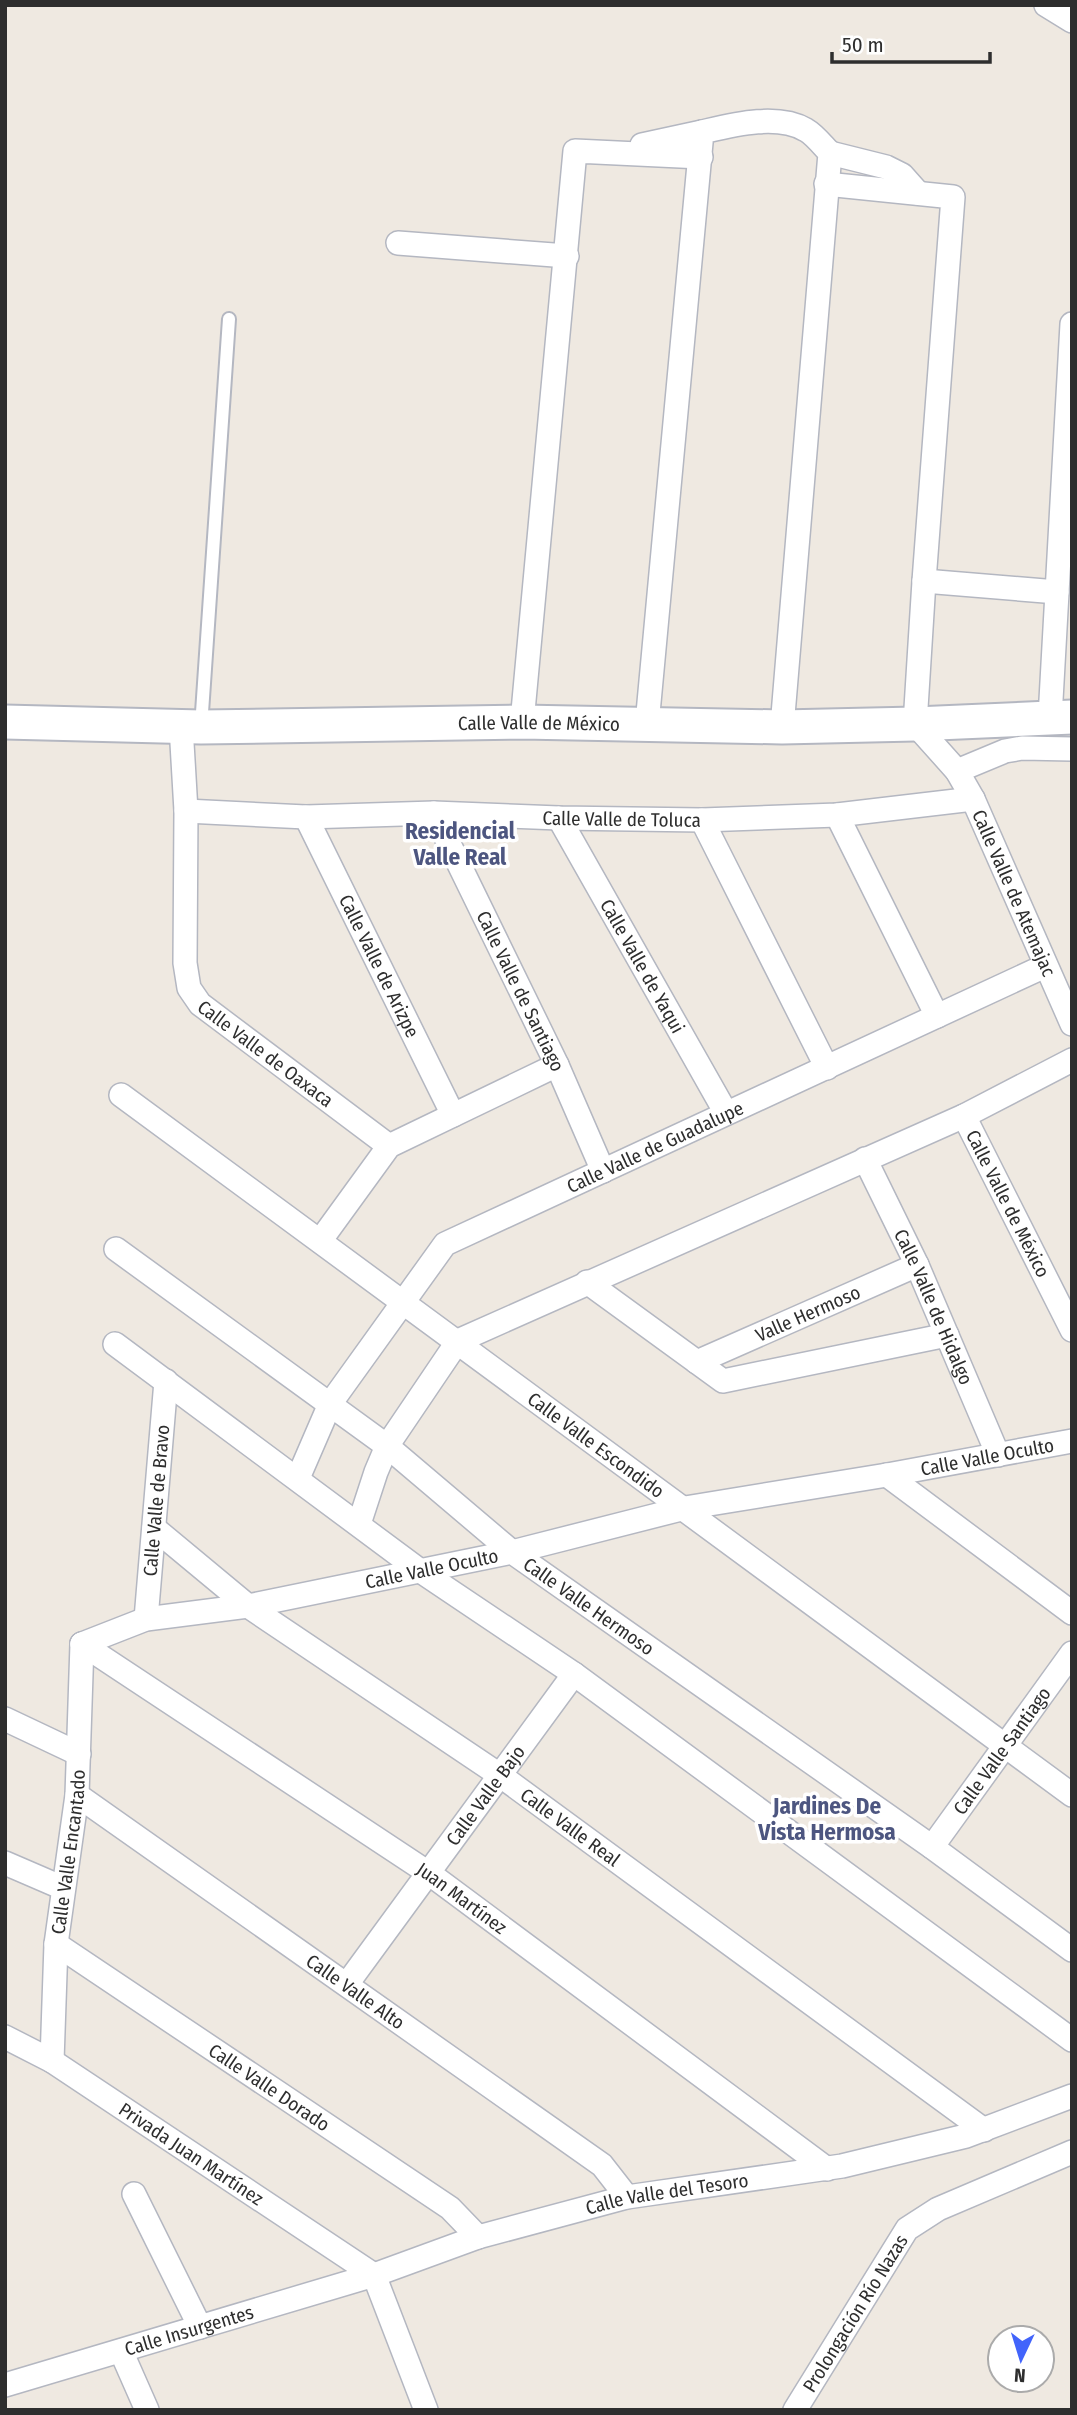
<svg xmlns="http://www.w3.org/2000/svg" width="1077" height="2415" viewBox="0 0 1077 2415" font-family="'Fira Sans Condensed',sans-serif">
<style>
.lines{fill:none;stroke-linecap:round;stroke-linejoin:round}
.lane-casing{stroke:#b4b7c1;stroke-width:16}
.street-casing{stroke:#b4b7c1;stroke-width:26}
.secondary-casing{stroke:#b4b7c1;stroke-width:37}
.lane{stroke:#fff;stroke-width:12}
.street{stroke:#fff;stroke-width:23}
.secondary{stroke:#fff;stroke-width:33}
.labels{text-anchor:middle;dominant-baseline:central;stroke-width:7;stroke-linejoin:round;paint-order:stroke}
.street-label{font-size:19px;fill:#2e2e2e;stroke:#fff}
.quarter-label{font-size:23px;font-weight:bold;fill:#4d5680;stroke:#fff}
</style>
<rect width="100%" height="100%" fill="#efe9e1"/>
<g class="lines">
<g class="lane-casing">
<path id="lane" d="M 201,727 L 229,319"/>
</g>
<g class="street-casing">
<g id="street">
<path d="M 1046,5 L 1072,21"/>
<path d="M 642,145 L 702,132"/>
<path d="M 830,153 L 886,167 L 902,175 L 918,193"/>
<path id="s1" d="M 826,184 L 953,197 L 924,581 L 915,724 L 957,771 L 973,799 L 1072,1024"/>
<path d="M 398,243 L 567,256"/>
<path d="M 924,581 L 1057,592"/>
<path d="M 1050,718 L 1072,324"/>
<path d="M 522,722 L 575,151 L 701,157"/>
<path d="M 647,724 L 702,132 C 732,125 777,113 806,130 C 815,135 823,146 830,153 L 782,727"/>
<path id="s2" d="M 181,726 L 186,811 L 185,963 L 189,988 L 200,1004 L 389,1146"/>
<path d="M 957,771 L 1005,751 L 1022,748 L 1072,749"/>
<path id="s3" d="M 186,811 L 306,817 L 434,813 L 559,818 L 702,820 L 837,815 L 973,799"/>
<path id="s4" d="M 434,813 L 557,1065 L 603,1171"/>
<path d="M 837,815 L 937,1016"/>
<path id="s5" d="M 306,817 L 453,1115"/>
<path id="s6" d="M 559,818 L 726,1113"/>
<path d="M 702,820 L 827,1068"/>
<path id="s7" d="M 121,1095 L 1072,1795"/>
<path id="s8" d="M 964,1116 L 1072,1330"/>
<path id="s9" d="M 865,1159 L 917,1265 L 998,1455"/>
<path d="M 320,1241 L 389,1146 L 557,1065"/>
<path id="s10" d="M 116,1249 L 387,1446 L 512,1552 L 932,1847 L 1072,1950"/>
<path d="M 587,1282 L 723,1381 L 947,1335"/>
<path d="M 115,1344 L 419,1570 L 574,1674 L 1072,2040"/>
<path id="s11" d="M 697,1362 L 917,1265"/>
<path d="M 887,1475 L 1072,1613"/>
<path id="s12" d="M 298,1478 L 330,1404 L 445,1244 L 1045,966"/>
<path d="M 359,1524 L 376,1472 L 387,1446 L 458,1341 L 964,1116 L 1072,1060"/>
<path id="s13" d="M 154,1528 L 248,1606 L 501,1776 L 984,2130"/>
<path id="s14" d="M 146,1619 L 166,1381"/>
<path id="s15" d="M 82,1644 L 146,1619 L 248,1606 L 512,1552 L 685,1508 L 887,1475 L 1072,1441"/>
<path id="s16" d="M 82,1644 L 430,1874 L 827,2169"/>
<path d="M 5,1719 L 79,1754"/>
<path id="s17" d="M 77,1795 L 602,2165 L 627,2197"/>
<path id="s18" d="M 932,1847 L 1072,1653"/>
<path d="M 5,1863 L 63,1888"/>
<path id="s19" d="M 56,1944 L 450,2208 L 478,2237"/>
<path id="s20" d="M 347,1984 L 574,1674"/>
<path id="s21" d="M 5,2037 L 52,2061 L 374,2275"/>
<path id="s22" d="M 52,2061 L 56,1944 L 77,1795 L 82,1644"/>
<path d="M 134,2194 L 200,2327"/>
<path d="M 374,2275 L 426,2410"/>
<path d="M 121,2351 L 147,2410"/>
<path id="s23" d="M 5,2385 L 374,2275 L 478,2237 L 627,2197 L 842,2166 L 966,2136 L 1072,2096"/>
<path id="s24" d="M 795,2410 L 907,2229 L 938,2209 L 1072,2152"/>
</g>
</g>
<g class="secondary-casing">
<g id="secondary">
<path id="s25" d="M 5,722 L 201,727 L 522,722 L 782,727 L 915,724 L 1072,717"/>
</g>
</g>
<use href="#lane" class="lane"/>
<use href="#street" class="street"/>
<use href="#secondary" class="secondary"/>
</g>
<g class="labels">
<g class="street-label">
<text stroke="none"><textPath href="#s25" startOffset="534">Calle Valle de México</textPath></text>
<text stroke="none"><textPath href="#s3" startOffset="436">Calle Valle de Toluca</textPath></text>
<text stroke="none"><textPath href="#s1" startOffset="854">Calle Valle de Atemajac</textPath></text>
<text stroke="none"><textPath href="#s5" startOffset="166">Calle Valle de Arizpe</textPath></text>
<text stroke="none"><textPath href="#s6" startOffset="170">Calle Valle de Yaqui</textPath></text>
<text stroke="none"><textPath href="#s4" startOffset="198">Calle Valle de Santiago</textPath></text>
<text stroke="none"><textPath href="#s2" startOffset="364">Calle Valle de Oaxaca</textPath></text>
<text stroke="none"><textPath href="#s12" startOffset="509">Calle Valle de Guadalupe</textPath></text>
<text stroke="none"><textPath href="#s8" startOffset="98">Calle Valle de México</textPath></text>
<text stroke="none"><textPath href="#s9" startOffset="163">Calle Valle de Hidalgo</textPath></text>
<text stroke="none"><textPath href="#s11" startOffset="121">Valle Hermoso</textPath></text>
<text stroke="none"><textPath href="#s7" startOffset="590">Calle Valle Escondido</textPath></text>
<text stroke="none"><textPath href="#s15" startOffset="926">Calle Valle Oculto</textPath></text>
<text stroke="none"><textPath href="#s14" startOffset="119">Calle Valle de Bravo</textPath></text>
<text stroke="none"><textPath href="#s15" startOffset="359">Calle Valle Oculto</textPath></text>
<text stroke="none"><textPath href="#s10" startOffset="593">Calle Valle Hermoso</textPath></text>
<text stroke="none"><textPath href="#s18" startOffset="119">Calle Valle Santiago</textPath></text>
<text stroke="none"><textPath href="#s20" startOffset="234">Calle Valle Bajo</textPath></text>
<text stroke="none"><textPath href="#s13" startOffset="513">Calle Valle Real</textPath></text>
<text stroke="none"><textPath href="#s22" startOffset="210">Calle Valle Encantado</textPath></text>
<text stroke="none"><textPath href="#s16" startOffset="457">Juan Martínez</textPath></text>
<text stroke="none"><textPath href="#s17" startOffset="341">Calle Valle Alto</textPath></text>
<text stroke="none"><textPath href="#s19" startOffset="257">Calle Valle Dorado</textPath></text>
<text stroke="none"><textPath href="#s21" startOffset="220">Privada Juan Martínez</textPath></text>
<text stroke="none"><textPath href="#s23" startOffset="690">Calle Valle del Tesoro</textPath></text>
<text stroke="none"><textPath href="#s24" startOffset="114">Prolongación Río Nazas</textPath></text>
<text stroke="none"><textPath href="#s23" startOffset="192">Calle Insurgentes</textPath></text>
</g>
<g class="quarter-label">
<text x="460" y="831">Residencial<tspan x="460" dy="26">Valle Real</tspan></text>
<text x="827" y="1806">Jardines De<tspan x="827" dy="26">Vista Hermosa</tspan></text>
</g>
</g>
<rect width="1077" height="2415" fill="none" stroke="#2e2e2e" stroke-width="14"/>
<g transform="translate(1021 2359) rotate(184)"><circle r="33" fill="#ffffff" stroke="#ababab" stroke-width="2"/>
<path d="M0-5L12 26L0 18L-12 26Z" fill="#4264fb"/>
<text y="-10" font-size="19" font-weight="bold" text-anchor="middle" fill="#2e2e2e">N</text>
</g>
<path d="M832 52v10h158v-10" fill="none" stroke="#2e2e2e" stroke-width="3.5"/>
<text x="842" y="52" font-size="21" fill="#2e2e2e" stroke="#ffffff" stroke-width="5" paint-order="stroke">50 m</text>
</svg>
